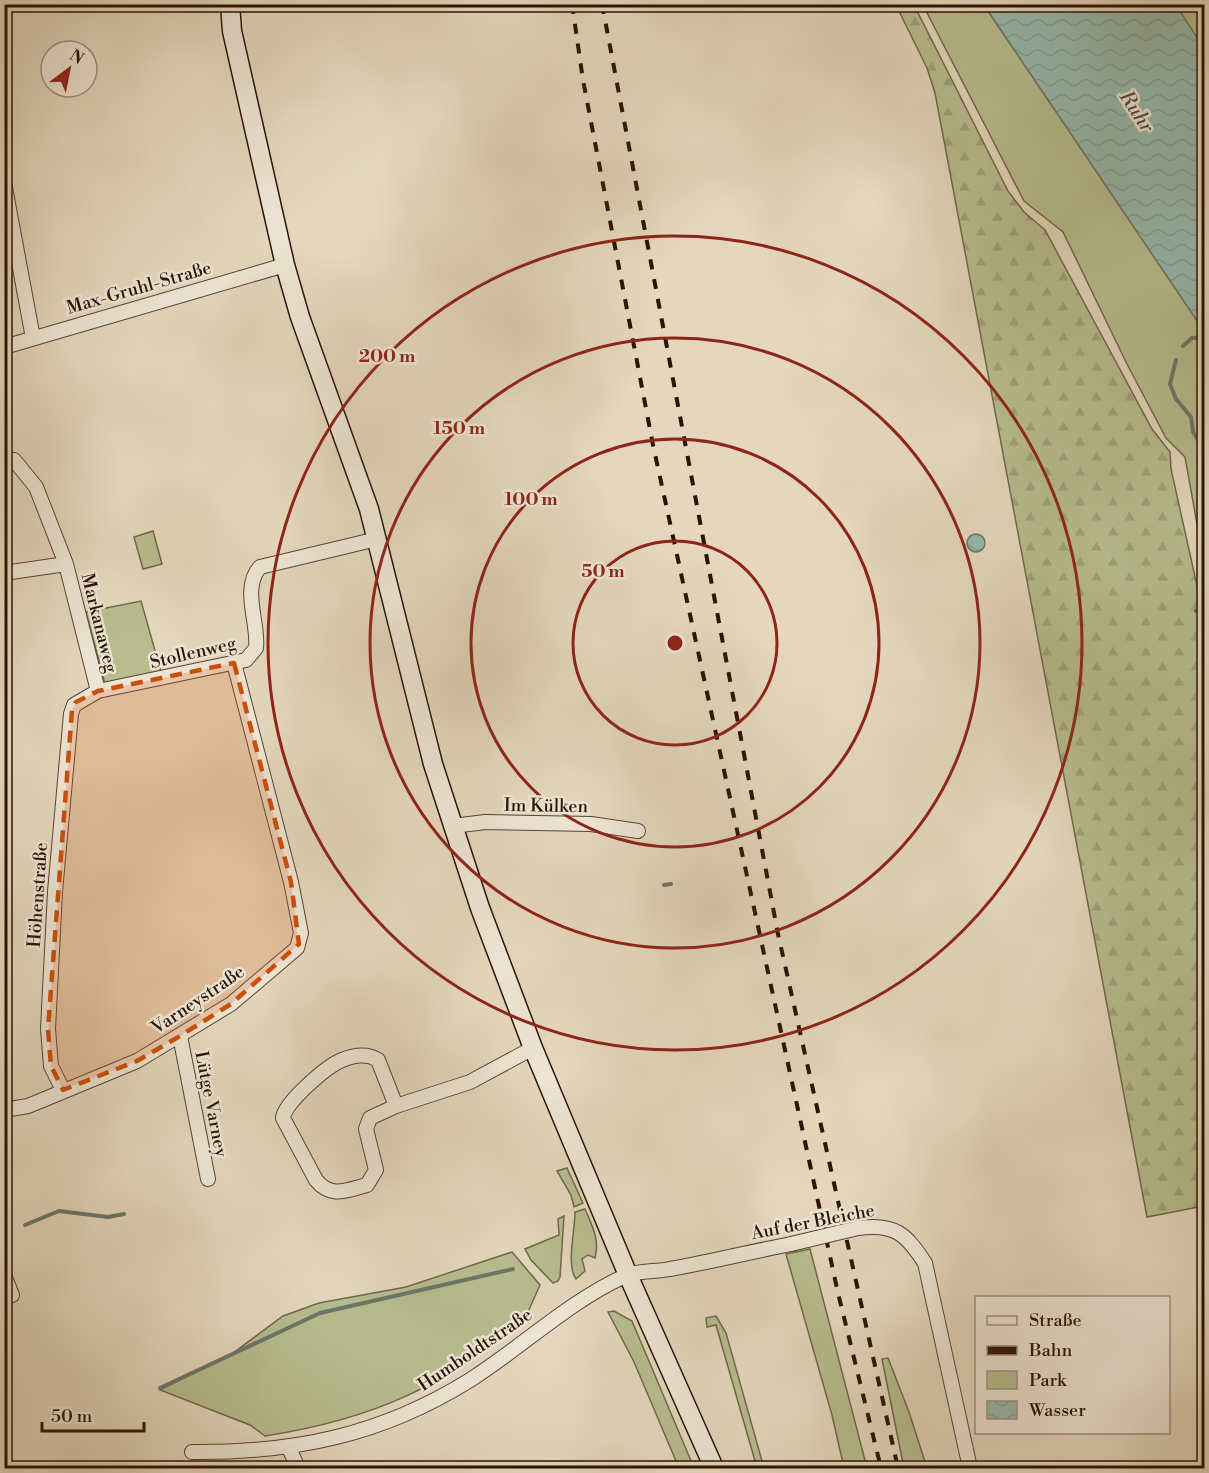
<svg xmlns="http://www.w3.org/2000/svg" width="1209" height="1473" viewBox="0 0 1209 1473" font-family="'Libre Bodoni',serif">
<style>
.green{fill:#b7bd8f;stroke:#71684a;stroke-width:1.5}
.forest{fill:url(#forest-firs);stroke:#71684a;stroke-width:1.5}
.water{fill:url(#water-waves);stroke:#6b776a;stroke-width:1.5}
.lines{fill:none;stroke-linecap:round;stroke-linejoin:round}
.stream{stroke:#6b776a;stroke-width:4}
.street-casing{stroke:#594433;stroke-width:16}
.secondary-casing{stroke:#2b1305;stroke-width:21}
.street{stroke:#ede5d4;stroke-width:14}
.secondary{stroke:#ede5d4;stroke-width:18}
.rail{stroke:#2b1305;stroke-width:4;stroke-dasharray:10 10;stroke-linecap:butt}
.street-bridge-casing{stroke:#594433;stroke-width:16;stroke-linecap:butt}
.street-bridge{stroke:#ede5d4;stroke-width:14}
.marked{fill:#cc4e0b;fill-opacity:0.2;stroke:#cc4e0b;stroke-width:4.5;stroke-dasharray:12 8;stroke-linejoin:round}
.ring{fill:none;stroke:#8f2418;stroke-width:3}
.labels{text-anchor:middle;dominant-baseline:central;stroke-width:5;stroke-linejoin:round;paint-order:stroke}
.street-label{font-size:18px;fill:#2b1305;stroke:#ede5d4}
.water-label{font-size:20px;font-style:italic;fill:#504d40;stroke:#ede5d4}
.centre{fill:#8f2418;stroke:#ede5d4;stroke-width:3}
.ring-label{font-size:18px;text-anchor:middle;font-weight:bold;fill:#8f2418;stroke:#ede5d4;stroke-width:5;stroke-linejoin:round;paint-order:stroke}
</style>
<defs>
<pattern id="forest-firs" width="22" height="20" patternUnits="userSpaceOnUse" patternTransform="scale(1.5)"><rect width="22" height="20" fill="#b7bd8f"/><path d="M5 1l3.5 6h-7zM16 11l3.5 6h-7z" fill="#9ea27a"/></pattern>
<pattern id="water-waves" width="16" height="10" patternUnits="userSpaceOnUse" patternTransform="scale(1.5)"><rect width="16" height="10" fill="#96baad"/><path d="M0 5q4-4 8 0t8 0" fill="none" stroke="#819f93"/></pattern>
</defs>
<rect width="100%" height="100%" fill="#e4d7bd"/>
<filter id="stains"><feTurbulence type="fractalNoise" baseFrequency=".00333" numOctaves="4"/><feColorMatrix values="0 0 0 0 .2 0 0 0 0 .09 0 0 0 0 .02 0 0 0 .5 -.17"/></filter>
<radialGradient id="worn" r=".72"><stop offset=".6" stop-color="#630" stop-opacity="0"/><stop offset="1" stop-color="#630" stop-opacity=".3"/></radialGradient>
<path class="green" d="M 923,5 L 984,5 L 1204,331 L 1204,563 L 1185,457 L 1166,438 L 1127,364 L 1063,232 L 1024,201 Z
M 1150,5 L 1204,5 L 1204,80 Z
M 153,531 L 162,564 L 143,569 L 134,537 Z
M 141,601 L 161,672 L 105,684 L 86,612 Z
M 567,1168 L 583,1203 L 574,1207 L 571,1195 L 557,1171 Z
M 585,1209 C 592,1226 600,1239 595,1258 L 588,1255 L 582,1259 L 585,1271 L 576,1279 C 566,1266 575,1231 575,1212 Z
M 564,1216 L 560,1277 L 558,1281 L 553,1283 L 531,1260 L 525,1249 L 559,1235 L 558,1219 Z
M 810,1249 L 867,1468 L 844,1468 L 832,1415 L 786,1254 Z
M 512,1252 L 540,1285 L 528,1312 L 530,1316 C 444,1386 375,1419 265,1436 L 250,1425 L 160,1390 L 233,1353 L 283,1316 L 319,1303 L 406,1287 Z
M 614,1311 L 632,1321 L 694,1468 L 679,1468 L 634,1362 L 608,1312 Z
M 716,1316 L 726,1333 L 764,1468 L 757,1468 L 716,1325 L 707,1327 L 706,1318 Z
M 888,1358 L 909,1412 L 927,1468 L 904,1468 L 882,1359 Z"/>
<path class="forest" d="M 896,5 L 914,5 L 1008,191 L 1024,212 L 1045,230 L 1152,429 L 1170,452 L 1171,469 L 1204,617 L 1204,1206 L 1147,1217 L 935,93 L 927,68 Z"/>
<path class="water" d="M 984,5 L 1176,5 L 1196,36 L 1204,38 L 1204,331 Z
M967 543a9 9 0 1 1 18 0a9 9 0 1 1-18 0Z"/>
<g class="lines">
<path class="stream" d="M 1183,346 L 1192,338 L 1204,337
M 1176,360 L 1170,384 L 1176,399 L 1191,417 L 1193,432 L 1204,450
M 1196,611 L 1204,609
M 664,885 L 671,884
M 25,1225 L 59,1211 L 108,1217 L 124,1214
M 160,1388 L 320,1313 L 513,1269"/>
<g class="street-casing">
<path id="street" d="M 4,182 L 33,338
M 4,347 L 285,265
M 14,460 L 36,487 L 66,564 L 98,691
M 4,573 L 66,564
M 453,826 L 485,822 L 591,824 L 638,831
M 180,1036 L 208,1179
M 63,1090 L 51,1066 L 48,1029 L 55,892 L 71,714 L 74,705 L 98,691 L 246,660 L 256,648 C 259,623 241,588 260,567 L 377,539
M 396,1106 L 378,1060 C 367,1053 354,1055 342,1060 C 327,1066 284,1103 283,1118 L 316,1180 C 331,1199 347,1190 367,1185 L 376,1170 L 366,1129 L 370,1118 L 396,1106 L 470,1082 L 533,1048
M 4,1110 L 28,1106 L 137,1061 L 231,1004 L 297,948 L 301,933 L 291,882 L 234,663
M 858,1228 C 895,1223 906,1234 925,1263 L 970,1468
M 4,1275 L 12,1295
M 289,1448 L 298,1468
M 192,1452 C 295,1453 382,1435 470,1380 C 522,1347 568,1302 625,1276 C 638,1270 656,1272 670,1269 C 710,1262 750,1252 791,1244"/>
</g>
<g class="secondary-casing">
<path id="secondary" d="M 230,4 L 232,31 L 285,265 L 300,317 L 369,509 L 433,764 L 480,908 L 533,1048 L 628,1275 L 714,1468"/>
</g>
<use href="#street" class="street"/>
<use href="#secondary" class="secondary"/>
<path class="rail" d="M 572,4 L 583,80 L 653,445 L 838,1293 L 881,1468
M 602,4 L 778,934 L 898,1468"/>
<g class="street-bridge-casing">
<path id="street-bridge" d="M 791,1244 L 858,1228"/>
</g>
<use href="#street-bridge" class="street-bridge"/>
</g>
<path class="marked" d="M 234,663 L 291,882 L 299,944 L 231,1004 L 180,1036 L 137,1061 L 63,1090 L 51,1066 L 48,1029 L 72,710 L 76,702 L 98,691 Z"/>
<g class="ring">
<circle cx="675" cy="643" r="102"/>
<circle cx="675" cy="643" r="204"/>
<circle cx="675" cy="643" r="305"/>
<circle cx="675" cy="643" r="407"/>
</g>
<g class="labels">
<g class="street-label">
<text transform="translate(139 288) rotate(-16)">Max-Gruhl-Straße</text>
<text transform="translate(99 623) rotate(76)">Markanaweg</text>
<text transform="translate(193 653) rotate(-13)">Stollenweg</text>
<text transform="translate(546 806) rotate(1)">Im Külken</text>
<text transform="translate(38 895) rotate(-86)">Höhenstraße</text>
<text transform="translate(198 1000) rotate(-34)">Varneystraße</text>
<text transform="translate(211 1104) rotate(79)">Lütge Varney</text>
<text transform="translate(813 1222) rotate(-11)">Auf der Bleiche</text>
<text transform="translate(475 1350) rotate(-34)">Humboldtstraße</text>
</g>
<g class="water-label">
<text transform="translate(1136 112) rotate(57)">Ruhr</text>
</g>
</g>
<circle cx="675" cy="643" r="9" class="centre"/>
<g class="ring-label">
<text x="387" y="362">200 m</text>
<text x="459" y="434">150 m</text>
<text x="531" y="505">100 m</text>
<text x="603" y="577">50 m</text>
</g>
<rect width="1209" height="1473" fill="none" stroke="#e4d7bd" stroke-width="24"/>
<rect x="6" y="6" width="1197" height="1461" fill="none" stroke="#2b1305" stroke-width="3"/>
<rect x="12" y="12" width="1185" height="1449" fill="none" stroke="#2b1305" stroke-width="1.5"/>
<rect x="975" y="1296" width="195" height="138" fill="#ede5d4" stroke="#9f9181" stroke-width="1.5"/>
<rect x="987" y="1316" width="30" height="9" fill="#ede5d4" stroke="#9f9181" stroke-width="1.5"/>
<text x="1029" y="1326" font-size="18" fill="#2b1305">Straße</text>
<rect x="987" y="1346" width="30" height="9" fill="#2b1305" stroke="#9f9181" stroke-width="1.5"/>
<text x="1029" y="1356" font-size="18" fill="#2b1305">Bahn</text>
<rect x="987" y="1371" width="30" height="18" fill="#b7bd8f" stroke="#9f9181" stroke-width="1.5"/>
<text x="1029" y="1386" font-size="18" fill="#2b1305">Park</text>
<rect x="987" y="1401" width="30" height="18" fill="url(#water-waves)" stroke="#9f9181" stroke-width="1.5"/>
<text x="1029" y="1416" font-size="18" fill="#2b1305">Wasser</text>
<g transform="translate(69 69) rotate(32)"><circle r="28" fill="#ede5d4" stroke="#9f9181" stroke-width="1.5"/>
<path d="M0-4.5L10 22L0 15L-10 22Z" fill="#8f2418"/>
<text y="-9" font-size="16" font-weight="bold" text-anchor="middle" fill="#2b1305">N</text>
</g>
<path d="M42 1422v9h102v-9" fill="none" stroke="#2b1305" stroke-width="3"/>
<text x="51" y="1422" font-size="18" fill="#2b1305" stroke="#ede5d4" stroke-width="4.5" paint-order="stroke">50 m</text>
<rect width="100%" height="100%" filter="url(#stains)"/>
<rect width="100%" height="100%" fill="url(#worn)"/>
</svg>
